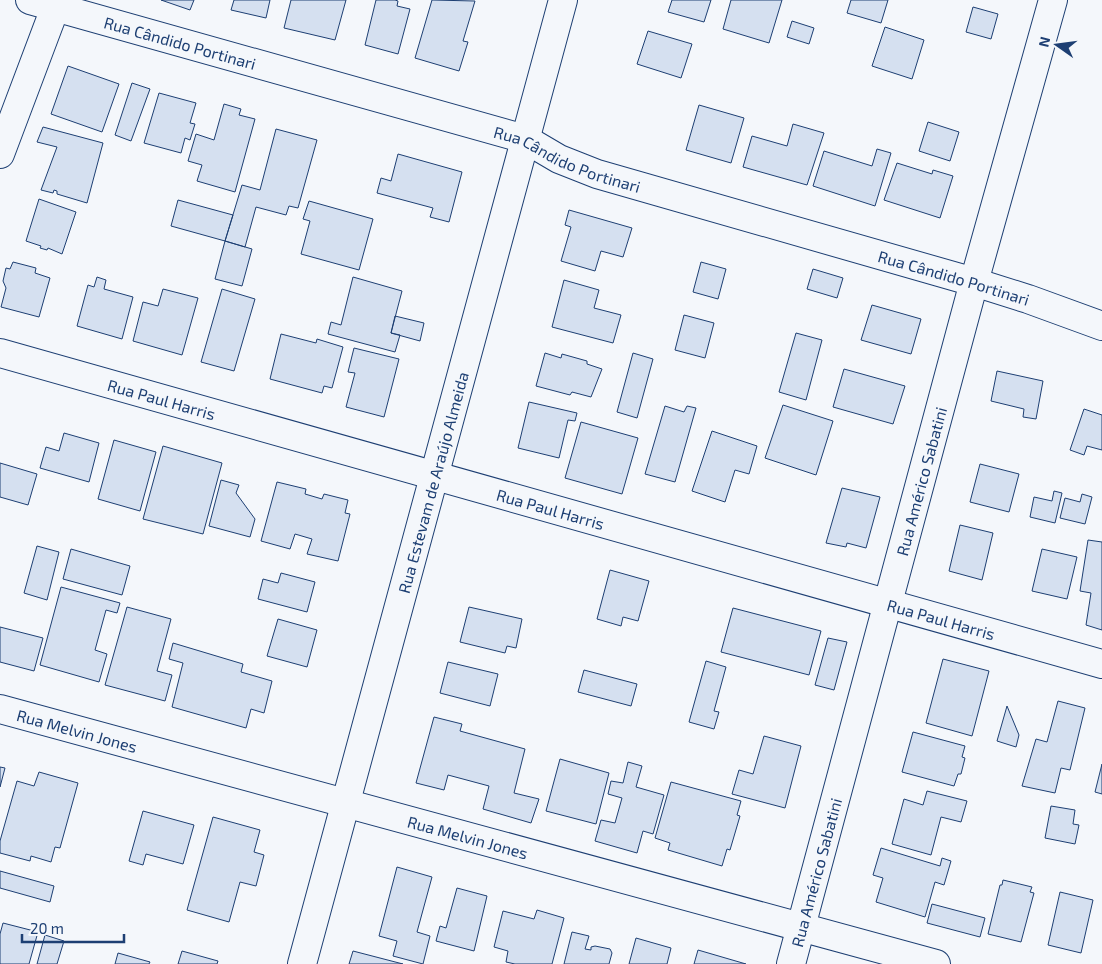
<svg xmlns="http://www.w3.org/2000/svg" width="1102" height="964" viewBox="0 0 1102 964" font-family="'Exo 2',sans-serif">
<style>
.building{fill:#d5e0f0;stroke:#1d3f73}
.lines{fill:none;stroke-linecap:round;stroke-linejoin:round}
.minor-casing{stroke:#1d3f73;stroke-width:30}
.minor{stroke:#f4f7fb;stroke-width:28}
.labels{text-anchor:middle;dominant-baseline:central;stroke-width:4;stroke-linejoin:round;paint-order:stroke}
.street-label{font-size:16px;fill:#1d3f73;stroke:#f4f7fb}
</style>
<rect width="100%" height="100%" fill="#f4f7fb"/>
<path class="building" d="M 161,0 L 194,0 L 190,10 Z
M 234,0 L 270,0 L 266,18 L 231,10 Z
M 291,0 L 346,0 L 335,40 L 284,28 Z
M 376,0 L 395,0 L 398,1 L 397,6 L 410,9 L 398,54 L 365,45 Z
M 432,0 L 475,1 L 463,41 L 468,42 L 459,71 L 415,58 Z
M 672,0 L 711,0 L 704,22 L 668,12 Z
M 731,0 L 782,0 L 769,43 L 723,29 Z
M 851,0 L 888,0 L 881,23 L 847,13 Z
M 973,7 L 998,14 L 991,39 L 966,32 Z
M 792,21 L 814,28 L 809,44 L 787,37 Z
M 885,27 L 924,40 L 912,79 L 872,66 Z
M 648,31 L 692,44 L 681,78 L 637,64 Z
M 68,66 L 119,84 L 102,132 L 51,114 Z
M 132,83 L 150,89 L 131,141 L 115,135 Z
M 159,93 L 196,103 L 190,123 L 195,124 L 190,140 L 185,138 L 181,153 L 144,143 Z
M 224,104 L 241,109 L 239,115 L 255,119 L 235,192 L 197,181 L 202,165 L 188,161 L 196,134 L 214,140 Z
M 699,105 L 744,118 L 731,163 L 686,150 Z
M 928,122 L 959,132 L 950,161 L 919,151 Z
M 793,124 L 824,133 L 807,185 L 743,167 L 752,136 L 787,146 Z
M 43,127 L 103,143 L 87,203 L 57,194 L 57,191 L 54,190 L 53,193 L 41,190 L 57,147 L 37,142 Z
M 276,129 L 317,140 L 298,208 L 289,206 L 286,215 L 256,207 L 245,247 L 225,241 L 242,185 L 260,190 Z
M 877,149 L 891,153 L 875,206 L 813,186 L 824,151 L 872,166 Z
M 398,154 L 462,172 L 449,222 L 430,217 L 433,208 L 377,193 L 381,178 L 391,181 Z
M 897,163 L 932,174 L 933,170 L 953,176 L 940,218 L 884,200 Z
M 39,199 L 76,212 L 62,254 L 48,248 L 47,250 L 40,248 L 41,246 L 26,241 Z
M 178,200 L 233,215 L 225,241 L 171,226 Z
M 309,201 L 373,219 L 359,270 L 301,254 L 310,221 L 303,219 Z
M 569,210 L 632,228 L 623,257 L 601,251 L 595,271 L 561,261 L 571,227 L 565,225 Z
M 225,241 L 252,249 L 242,286 L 215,279 Z
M 13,262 L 36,268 L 35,273 L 50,278 L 39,317 L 1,307 L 6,288 L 3,281 L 6,268 L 10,269 Z
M 701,262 L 726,269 L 718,299 L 693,292 Z
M 813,269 L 843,278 L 837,298 L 807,289 Z
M 97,277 L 106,280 L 104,289 L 133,297 L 122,339 L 77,326 L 88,285 L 94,287 Z
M 353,277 L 402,291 L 391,333 L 400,335 L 395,352 L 328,334 L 331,322 L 341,325 Z
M 564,280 L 599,290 L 594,308 L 621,315 L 613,343 L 552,327 Z
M 163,289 L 198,298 L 182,355 L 133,341 L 143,302 L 158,306 Z
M 222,289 L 255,299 L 234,371 L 201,362 Z
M 872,305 L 921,319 L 911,354 L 861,340 Z
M 684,315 L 714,323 L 705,358 L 675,350 Z
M 395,316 L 424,323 L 420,341 L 391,333 Z
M 796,333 L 822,340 L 806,400 L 779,392 Z
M 281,334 L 316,343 L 317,339 L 343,347 L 332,388 L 324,386 L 322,393 L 270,379 Z
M 354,348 L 399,359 L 384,417 L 346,407 L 355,373 L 348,372 Z
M 545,353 L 561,358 L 562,354 L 587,361 L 587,364 L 602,369 L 591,397 L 572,392 L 570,395 L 536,386 Z
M 633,353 L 653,359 L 637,418 L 617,412 Z
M 844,369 L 905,386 L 893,424 L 833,407 Z
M 997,371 L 1043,381 L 1036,419 L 1023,417 L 1024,409 L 991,401 Z
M 529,402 L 577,413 L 575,421 L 568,420 L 559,458 L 518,448 Z
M 783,405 L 833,421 L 816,475 L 765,458 Z
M 665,406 L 684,412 L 687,406 L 696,408 L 675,482 L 645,474 Z
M 1084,409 L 1102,415 L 1102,450 L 1087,446 L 1084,455 L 1070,450 Z
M 581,422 L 638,438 L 622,494 L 565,478 Z
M 712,431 L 757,446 L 749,474 L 735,470 L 725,502 L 692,491 Z
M 64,433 L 99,443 L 89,482 L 40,468 L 46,447 L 59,451 Z
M 114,440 L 156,452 L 140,511 L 98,499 Z
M 163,446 L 222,463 L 203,534 L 143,519 Z
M 0,463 L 37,474 L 28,505 L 0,497 Z
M 980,464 L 1019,474 L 1009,512 L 970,502 Z
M 221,480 L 239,485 L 236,493 L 255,519 L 250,537 L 209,526 Z
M 277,482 L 306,489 L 305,494 L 322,499 L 324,494 L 348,500 L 345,513 L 350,514 L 338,561 L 307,554 L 312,539 L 295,534 L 290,549 L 261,541 Z
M 842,488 L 880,497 L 866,548 L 847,543 L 846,547 L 826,543 Z
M 1054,491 L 1062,493 L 1055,523 L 1030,517 L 1034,497 L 1052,501 Z
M 1082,494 L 1092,497 L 1085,524 L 1060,518 L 1065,498 L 1080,502 Z
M 960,525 L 993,533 L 982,580 L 949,571 Z
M 1088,540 L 1102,542 L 1102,630 L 1086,625 L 1091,593 L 1080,591 Z
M 37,546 L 59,552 L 47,600 L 24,593 Z
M 71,549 L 130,566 L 122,595 L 63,579 Z
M 1042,549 L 1077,557 L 1067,599 L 1032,591 Z
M 610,570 L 649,581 L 638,621 L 623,617 L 621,626 L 597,619 Z
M 281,573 L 315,582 L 307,612 L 258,599 L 263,579 L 278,583 Z
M 61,587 L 120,603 L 117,613 L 106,610 L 95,650 L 107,654 L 99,682 L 40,665 Z
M 127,607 L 171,619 L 157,671 L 172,675 L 165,701 L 105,685 Z
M 469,607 L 522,619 L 516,648 L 507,646 L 505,653 L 460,642 Z
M 733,608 L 821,631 L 809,675 L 721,652 Z
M 278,619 L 317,630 L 307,667 L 267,656 Z
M 0,627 L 43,638 L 34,671 L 0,662 Z
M 828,638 L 847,642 L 834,690 L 815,685 Z
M 173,643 L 243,664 L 241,672 L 272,681 L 264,713 L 251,709 L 246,728 L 172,707 L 183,663 L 169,659 Z
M 943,659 L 989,671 L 972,736 L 926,723 Z
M 706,661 L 726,667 L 714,711 L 719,712 L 714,729 L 689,722 Z
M 448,662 L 498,674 L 490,706 L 440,693 Z
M 584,670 L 637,684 L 631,706 L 578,692 Z
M 1058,701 L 1085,708 L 1070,770 L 1061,768 L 1055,793 L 1022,786 L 1036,739 L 1047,742 Z
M 1007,706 L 1019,735 L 1016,747 L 997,741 Z
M 434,717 L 462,724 L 460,731 L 525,749 L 514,793 L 539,799 L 531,823 L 483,809 L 489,786 L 448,775 L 444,790 L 416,783 Z
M 913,732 L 965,746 L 962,757 L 965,758 L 961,774 L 958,774 L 954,786 L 902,772 Z
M 764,736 L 801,746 L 785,808 L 732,794 L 739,770 L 753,774 Z
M 560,759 L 609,773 L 596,824 L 546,811 Z
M 628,762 L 642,766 L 636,787 L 664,795 L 653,834 L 643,831 L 637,853 L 595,841 L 601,820 L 615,823 L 622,798 L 608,794 L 611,781 L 623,783 Z
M 1102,764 L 1102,794 L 1095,792 Z
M 0,767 L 5,768 L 0,787 Z
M 39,772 L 78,783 L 60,848 L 55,847 L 51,862 L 31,856 L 30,861 L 0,853 L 0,841 L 17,781 L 34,786 Z
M 671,782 L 741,801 L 737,815 L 740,816 L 730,850 L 727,849 L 722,866 L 668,850 L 670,843 L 655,838 Z
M 927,791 L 967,801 L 961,822 L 941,817 L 931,855 L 892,844 L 904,799 L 923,805 Z
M 1051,806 L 1075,810 L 1073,824 L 1079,825 L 1075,844 L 1045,838 Z
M 143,811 L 194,825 L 183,864 L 146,854 L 143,865 L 129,861 Z
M 213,817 L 260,830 L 254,852 L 264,855 L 256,886 L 240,882 L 229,922 L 187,910 Z
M 881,848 L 940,866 L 942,858 L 951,861 L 944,885 L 935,882 L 925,917 L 876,902 L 883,878 L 873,875 Z
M 397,867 L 432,877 L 417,932 L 430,936 L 423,964 L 393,956 L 397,941 L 379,936 Z
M 0,871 L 54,886 L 50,902 L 0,888 Z
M 1003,880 L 1032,887 L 1030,892 L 1034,893 L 1021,942 L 988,934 L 1000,885 L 1002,885 Z
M 457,888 L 487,896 L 474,951 L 436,941 L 440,926 L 446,928 Z
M 1060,892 L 1093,900 L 1081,953 L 1048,945 Z
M 932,904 L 985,918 L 980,937 L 927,923 Z
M 537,910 L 564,918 L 552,964 L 515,964 L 506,962 L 508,951 L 494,947 L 503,911 L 534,919 Z
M 3,923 L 38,932 L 29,964 L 0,964 L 0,934 Z
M 572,932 L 589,936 L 585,949 L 591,950 L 591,947 L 595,946 L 610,949 L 612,953 L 609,964 L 564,964 Z
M 45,935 L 64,941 L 57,964 L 37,964 Z
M 636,938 L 671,948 L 667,964 L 629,964 Z
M 698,950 L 746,964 L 694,964 Z
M 182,951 L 218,961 L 217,964 L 178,964 Z
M 353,951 L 403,964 L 349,964 Z
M 118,953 L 150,962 L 149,964 L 115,964 Z"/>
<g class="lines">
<g class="minor-casing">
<g id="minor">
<path id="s1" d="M 30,0 L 525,139 L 559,159 L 597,174 L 974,282 L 1028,299 L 1102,326"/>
<path d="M 0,154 L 58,0"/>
<path id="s2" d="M 0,353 L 1102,664"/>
<path id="s3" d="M 0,709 L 936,964"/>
<path id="s4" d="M 302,964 L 563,0"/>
<path id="s5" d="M 791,964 L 974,282 L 1053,0"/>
</g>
</g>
<use href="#minor" class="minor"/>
</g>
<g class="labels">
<g class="street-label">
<text stroke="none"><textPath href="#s1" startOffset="156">Rua Cândido Portinari</textPath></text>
<text stroke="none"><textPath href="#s1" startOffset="561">Rua Cândido Portinari</textPath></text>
<text stroke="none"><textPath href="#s1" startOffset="966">Rua Cândido Portinari</textPath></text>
<text stroke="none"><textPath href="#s2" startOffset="168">Rua Paul Harris</textPath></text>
<text stroke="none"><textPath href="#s4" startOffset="499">Rua Estevam de Araújo Almeida</textPath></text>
<text stroke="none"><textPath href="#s5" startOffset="500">Rua Américo Sabatini</textPath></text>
<text stroke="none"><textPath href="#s2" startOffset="572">Rua Paul Harris</textPath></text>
<text stroke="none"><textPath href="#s2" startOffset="978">Rua Paul Harris</textPath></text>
<text stroke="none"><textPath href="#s3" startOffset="80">Rua Melvin Jones</textPath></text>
<text stroke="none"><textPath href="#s3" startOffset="485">Rua Melvin Jones</textPath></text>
<text stroke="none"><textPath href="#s5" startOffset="95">Rua Américo Sabatini</textPath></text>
</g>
</g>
<g transform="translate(1057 45) rotate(284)" stroke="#f4f7fb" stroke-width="4" paint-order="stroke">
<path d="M0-4L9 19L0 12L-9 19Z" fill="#1d3f73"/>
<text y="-8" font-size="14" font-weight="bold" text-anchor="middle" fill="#1d3f73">N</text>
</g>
<path d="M22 934v8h102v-8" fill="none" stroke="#1d3f73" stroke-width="2.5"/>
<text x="30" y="934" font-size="15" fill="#1d3f73" stroke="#f4f7fb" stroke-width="4" paint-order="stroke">20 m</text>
</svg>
